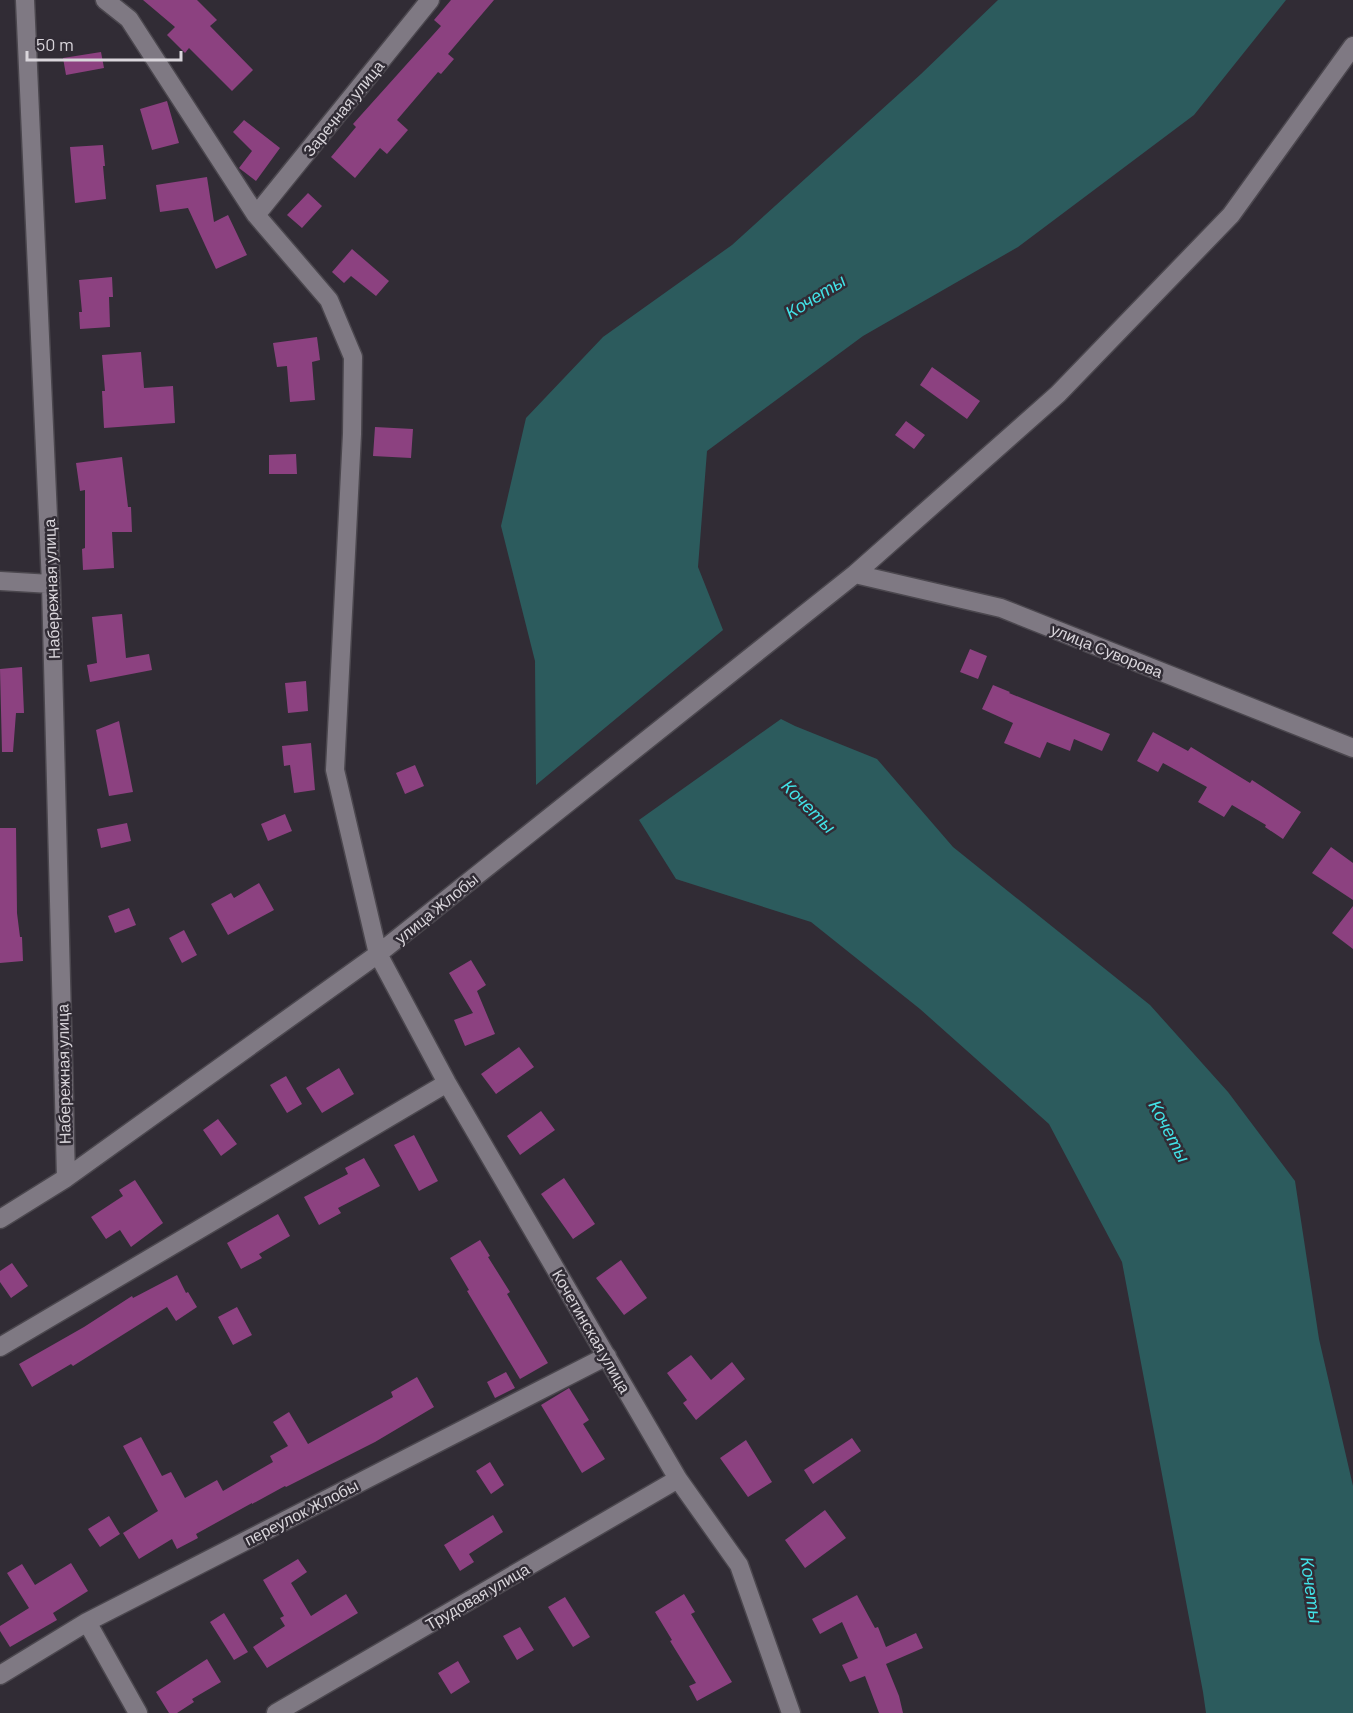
<svg xmlns="http://www.w3.org/2000/svg" width="1353" height="1713" viewBox="0 0 1353 1713" font-family="Barlow,sans-serif">
<style>
.water{fill:#2c5b5d}
.building{fill:#8c4180}
.lines{fill:none;stroke-linecap:round;stroke-linejoin:round}
.minor-casing{stroke:#4b474e;stroke-width:21}
.minor{stroke:#7f7983;stroke-width:18}
.labels{text-anchor:middle;dominant-baseline:central;stroke-width:5;stroke-linejoin:round;paint-order:stroke}
.street-label{font-size:16px;fill:#d9d5db;stroke:#312c35}
.water-label{font-size:18px;font-style:italic;fill:#42e2e7;stroke:#312c35}
</style>
<rect width="100%" height="100%" fill="#312c35"/>
<path class="water" d="M 998,0 L 1286,0 L 1194,115 L 1018,247 L 863,336 L 707,451 L 698,567 L 723,630 L 536,785 L 535,661 L 501,526 L 526,418 L 603,337 L 732,245 L 921,74 Z
M 781,719 L 795,726 L 877,759 L 953,847 L 1150,1005 L 1228,1092 L 1295,1181 L 1319,1339 L 1353,1486 L 1353,1713 L 1206,1713 L 1203,1692 L 1122,1262 L 1049,1124 L 920,1009 L 811,922 L 676,879 L 639,820 Z"/>
<path class="building" d="M 143,0 L 197,0 L 217,20 L 210,26 L 253,70 L 232,91 L 189,48 L 185,53 L 167,35 L 175,27 Z
M 451,0 L 494,0 L 448,54 L 454,59 L 441,74 L 438,72 L 397,120 L 408,130 L 387,154 L 380,148 L 355,178 L 331,157 L 356,127 L 353,124 L 441,26 L 434,20 Z
M 101,52 L 104,68 L 66,75 L 63,58 Z
M 167,101 L 179,143 L 152,150 L 140,109 Z
M 244,120 L 280,148 L 256,181 L 239,168 L 252,151 L 233,132 Z
M 103,145 L 105,166 L 103,166 L 106,199 L 75,203 L 70,147 Z
M 207,177 L 214,222 L 228,215 L 247,255 L 216,269 L 188,208 L 160,212 L 156,185 Z
M 308,193 L 322,206 L 302,228 L 287,215 Z
M 352,249 L 389,281 L 376,296 L 351,276 L 344,283 L 332,272 Z
M 112,277 L 113,297 L 109,297 L 110,327 L 80,329 L 79,312 L 82,312 L 79,280 Z
M 317,337 L 320,360 L 312,362 L 315,400 L 290,402 L 287,366 L 277,367 L 273,343 Z
M 141,352 L 144,388 L 173,386 L 175,423 L 104,428 L 102,391 L 105,391 L 102,355 Z
M 932,367 L 980,401 L 967,419 L 920,385 Z
M 906,421 L 925,435 L 914,449 L 895,435 Z
M 375,427 L 413,429 L 411,458 L 373,456 Z
M 296,454 L 297,474 L 269,474 L 269,455 Z
M 122,457 L 128,507 L 131,507 L 132,532 L 112,532 L 114,568 L 83,570 L 82,549 L 85,548 L 85,490 L 80,491 L 76,463 Z
M 122,614 L 126,658 L 149,654 L 152,670 L 90,682 L 87,665 L 97,663 L 92,617 Z
M 970,649 L 987,656 L 978,679 L 960,672 Z
M 22,667 L 24,713 L 16,713 L 13,752 L 2,752 L 0,669 Z
M 306,681 L 308,711 L 288,713 L 285,683 Z
M 993,685 L 1010,692 L 1009,693 L 1110,734 L 1102,751 L 1074,739 L 1070,751 L 1047,742 L 1040,758 L 1004,743 L 1013,723 L 982,709 Z
M 119,721 L 133,792 L 109,796 L 96,730 Z
M 1153,732 L 1188,751 L 1191,747 L 1250,783 L 1252,780 L 1301,812 L 1283,839 L 1265,827 L 1266,825 L 1232,805 L 1224,817 L 1198,802 L 1207,787 L 1163,763 L 1158,772 L 1137,761 Z
M 311,743 L 315,790 L 294,793 L 290,765 L 284,766 L 282,746 Z
M 415,765 L 424,786 L 405,794 L 396,773 Z
M 285,814 L 292,831 L 268,841 L 261,824 Z
M 127,823 L 131,841 L 101,848 L 97,829 Z
M 0,828 L 16,828 L 17,913 L 20,937 L 22,937 L 23,961 L 0,963 Z
M 1331,847 L 1353,863 L 1353,900 L 1312,873 Z
M 259,883 L 274,910 L 228,935 L 211,904 L 231,893 L 234,898 Z
M 1353,906 L 1353,949 L 1332,933 Z
M 129,908 L 136,925 L 115,933 L 108,916 Z
M 184,930 L 197,955 L 182,963 L 169,938 Z
M 471,960 L 486,985 L 477,991 L 495,1034 L 465,1046 L 454,1020 L 473,1013 L 449,973 Z
M 519,1047 L 534,1067 L 496,1094 L 481,1074 Z
M 339,1068 L 354,1094 L 322,1113 L 306,1088 Z
M 286,1076 L 302,1104 L 287,1113 L 270,1085 Z
M 541,1111 L 555,1130 L 520,1155 L 507,1136 Z
M 218,1119 L 237,1144 L 221,1156 L 203,1130 Z
M 414,1135 L 438,1181 L 419,1191 L 394,1145 Z
M 364,1158 L 380,1186 L 338,1208 L 341,1213 L 319,1225 L 304,1197 L 348,1174 L 345,1168 Z
M 564,1178 L 595,1224 L 573,1239 L 541,1194 Z
M 135,1180 L 163,1223 L 131,1247 L 120,1230 L 106,1239 L 91,1217 L 123,1196 L 119,1190 Z
M 278,1214 L 290,1236 L 259,1254 L 262,1258 L 241,1269 L 227,1243 Z
M 480,1240 L 490,1256 L 488,1257 L 510,1292 L 507,1294 L 548,1363 L 520,1379 L 467,1291 L 469,1290 L 450,1258 Z
M 621,1260 L 647,1298 L 624,1315 L 596,1278 Z
M 12,1263 L 28,1286 L 11,1298 L 0,1282 L 0,1271 Z
M 177,1275 L 186,1293 L 188,1292 L 197,1307 L 176,1321 L 167,1307 L 73,1366 L 71,1364 L 32,1387 L 19,1364 L 84,1327 L 132,1296 L 133,1298 Z
M 237,1307 L 252,1335 L 233,1345 L 218,1317 Z
M 691,1355 L 711,1380 L 732,1362 L 745,1379 L 696,1420 L 683,1403 L 687,1400 L 667,1373 Z
M 506,1372 L 515,1388 L 495,1398 L 487,1382 Z
M 417,1377 L 434,1407 L 375,1442 L 286,1487 L 285,1486 L 252,1504 L 252,1503 L 196,1534 L 198,1538 L 177,1549 L 172,1539 L 139,1559 L 123,1533 L 158,1511 L 123,1446 L 141,1437 L 162,1476 L 171,1472 L 185,1498 L 217,1480 L 223,1491 L 273,1462 L 270,1456 L 288,1446 L 273,1422 L 289,1412 L 308,1444 L 393,1397 L 391,1392 Z
M 569,1388 L 589,1420 L 583,1424 L 605,1459 L 582,1473 L 541,1405 Z
M 852,1438 L 861,1451 L 813,1484 L 804,1470 Z
M 746,1440 L 772,1482 L 748,1497 L 720,1458 Z
M 490,1462 L 504,1485 L 491,1494 L 476,1471 Z
M 825,1510 L 846,1538 L 805,1568 L 785,1540 Z
M 493,1515 L 503,1532 L 469,1554 L 474,1562 L 460,1571 L 444,1545 Z
M 109,1516 L 120,1534 L 100,1547 L 88,1529 Z
M 298,1559 L 307,1572 L 291,1583 L 311,1616 L 346,1594 L 358,1613 L 267,1668 L 253,1647 L 285,1626 L 280,1618 L 284,1616 L 263,1580 Z
M 71,1563 L 88,1591 L 53,1613 L 57,1620 L 10,1647 L 0,1631 L 0,1626 L 29,1608 L 7,1573 L 22,1564 L 35,1585 Z
M 684,1594 L 695,1612 L 691,1614 L 732,1682 L 697,1701 L 689,1686 L 696,1683 L 670,1641 L 672,1640 L 655,1612 Z
M 857,1595 L 875,1628 L 878,1627 L 886,1647 L 916,1633 L 923,1648 L 886,1664 L 899,1696 L 903,1713 L 879,1713 L 865,1676 L 850,1682 L 842,1665 L 858,1658 L 842,1622 L 820,1634 L 812,1619 Z
M 565,1597 L 590,1637 L 573,1647 L 548,1607 Z
M 224,1613 L 248,1652 L 234,1660 L 210,1622 Z
M 520,1627 L 534,1650 L 517,1660 L 503,1636 Z
M 207,1659 L 221,1682 L 192,1699 L 194,1702 L 177,1713 L 169,1713 L 156,1692 Z
M 458,1661 L 470,1682 L 451,1694 L 438,1673 Z"/>
<g class="lines">
<g class="minor-casing">
<path id="minor" d="M 25,0 L 51,584 L 66,1178
M 105,0 L 129,19 L 256,215 L 329,300 L 353,357 L 352,434 L 335,770 L 378,954 L 447,1083 L 678,1479 L 739,1565 L 791,1713
M 256,215 L 430,0
M 855,574 L 1001,608 L 1353,748
M 0,581 L 51,584
M 0,1219 L 66,1178 L 378,954 L 855,574 L 1058,394 L 1231,215 L 1353,46
M 0,1347 L 447,1083
M 87,1622 L 138,1713
M 0,1675 L 87,1622 L 607,1356
M 276,1713 L 678,1479"/>
</g>
<use href="#minor" class="minor"/>
</g>
<g class="labels">
<g class="street-label">
<text transform="translate(343 108) rotate(-51)">Заречная улица</text>
<text transform="translate(51 589) rotate(-92)">Набережная улица</text>
<text transform="translate(1107 650) rotate(22)">улица Суворова</text>
<text transform="translate(436 908) rotate(-39)">улица Жлобы</text>
<text transform="translate(63 1074) rotate(-91)">Набережная улица</text>
<text transform="translate(592 1331) rotate(60)">Кочетинская улица</text>
<text transform="translate(301 1512) rotate(-27)">переулок Жлобы</text>
<text transform="translate(477 1596) rotate(-30)">Трудовая улица</text>
</g>
<g class="water-label">
<text transform="translate(815 296) rotate(-32)">Кочеты</text>
<text transform="translate(809 806) rotate(45)">Кочеты</text>
<text transform="translate(1170 1131) rotate(62)">Кочеты</text>
<text transform="translate(1312 1590) rotate(82)">Кочеты</text>
</g>
</g>
<path d="M27 51v9h154v-9" fill="none" stroke="#d9d5db" stroke-width="3"/>
<text x="36" y="51" font-size="18" fill="#d9d5db" stroke="#312c35" stroke-width="4.5" paint-order="stroke">50 m</text>
</svg>
